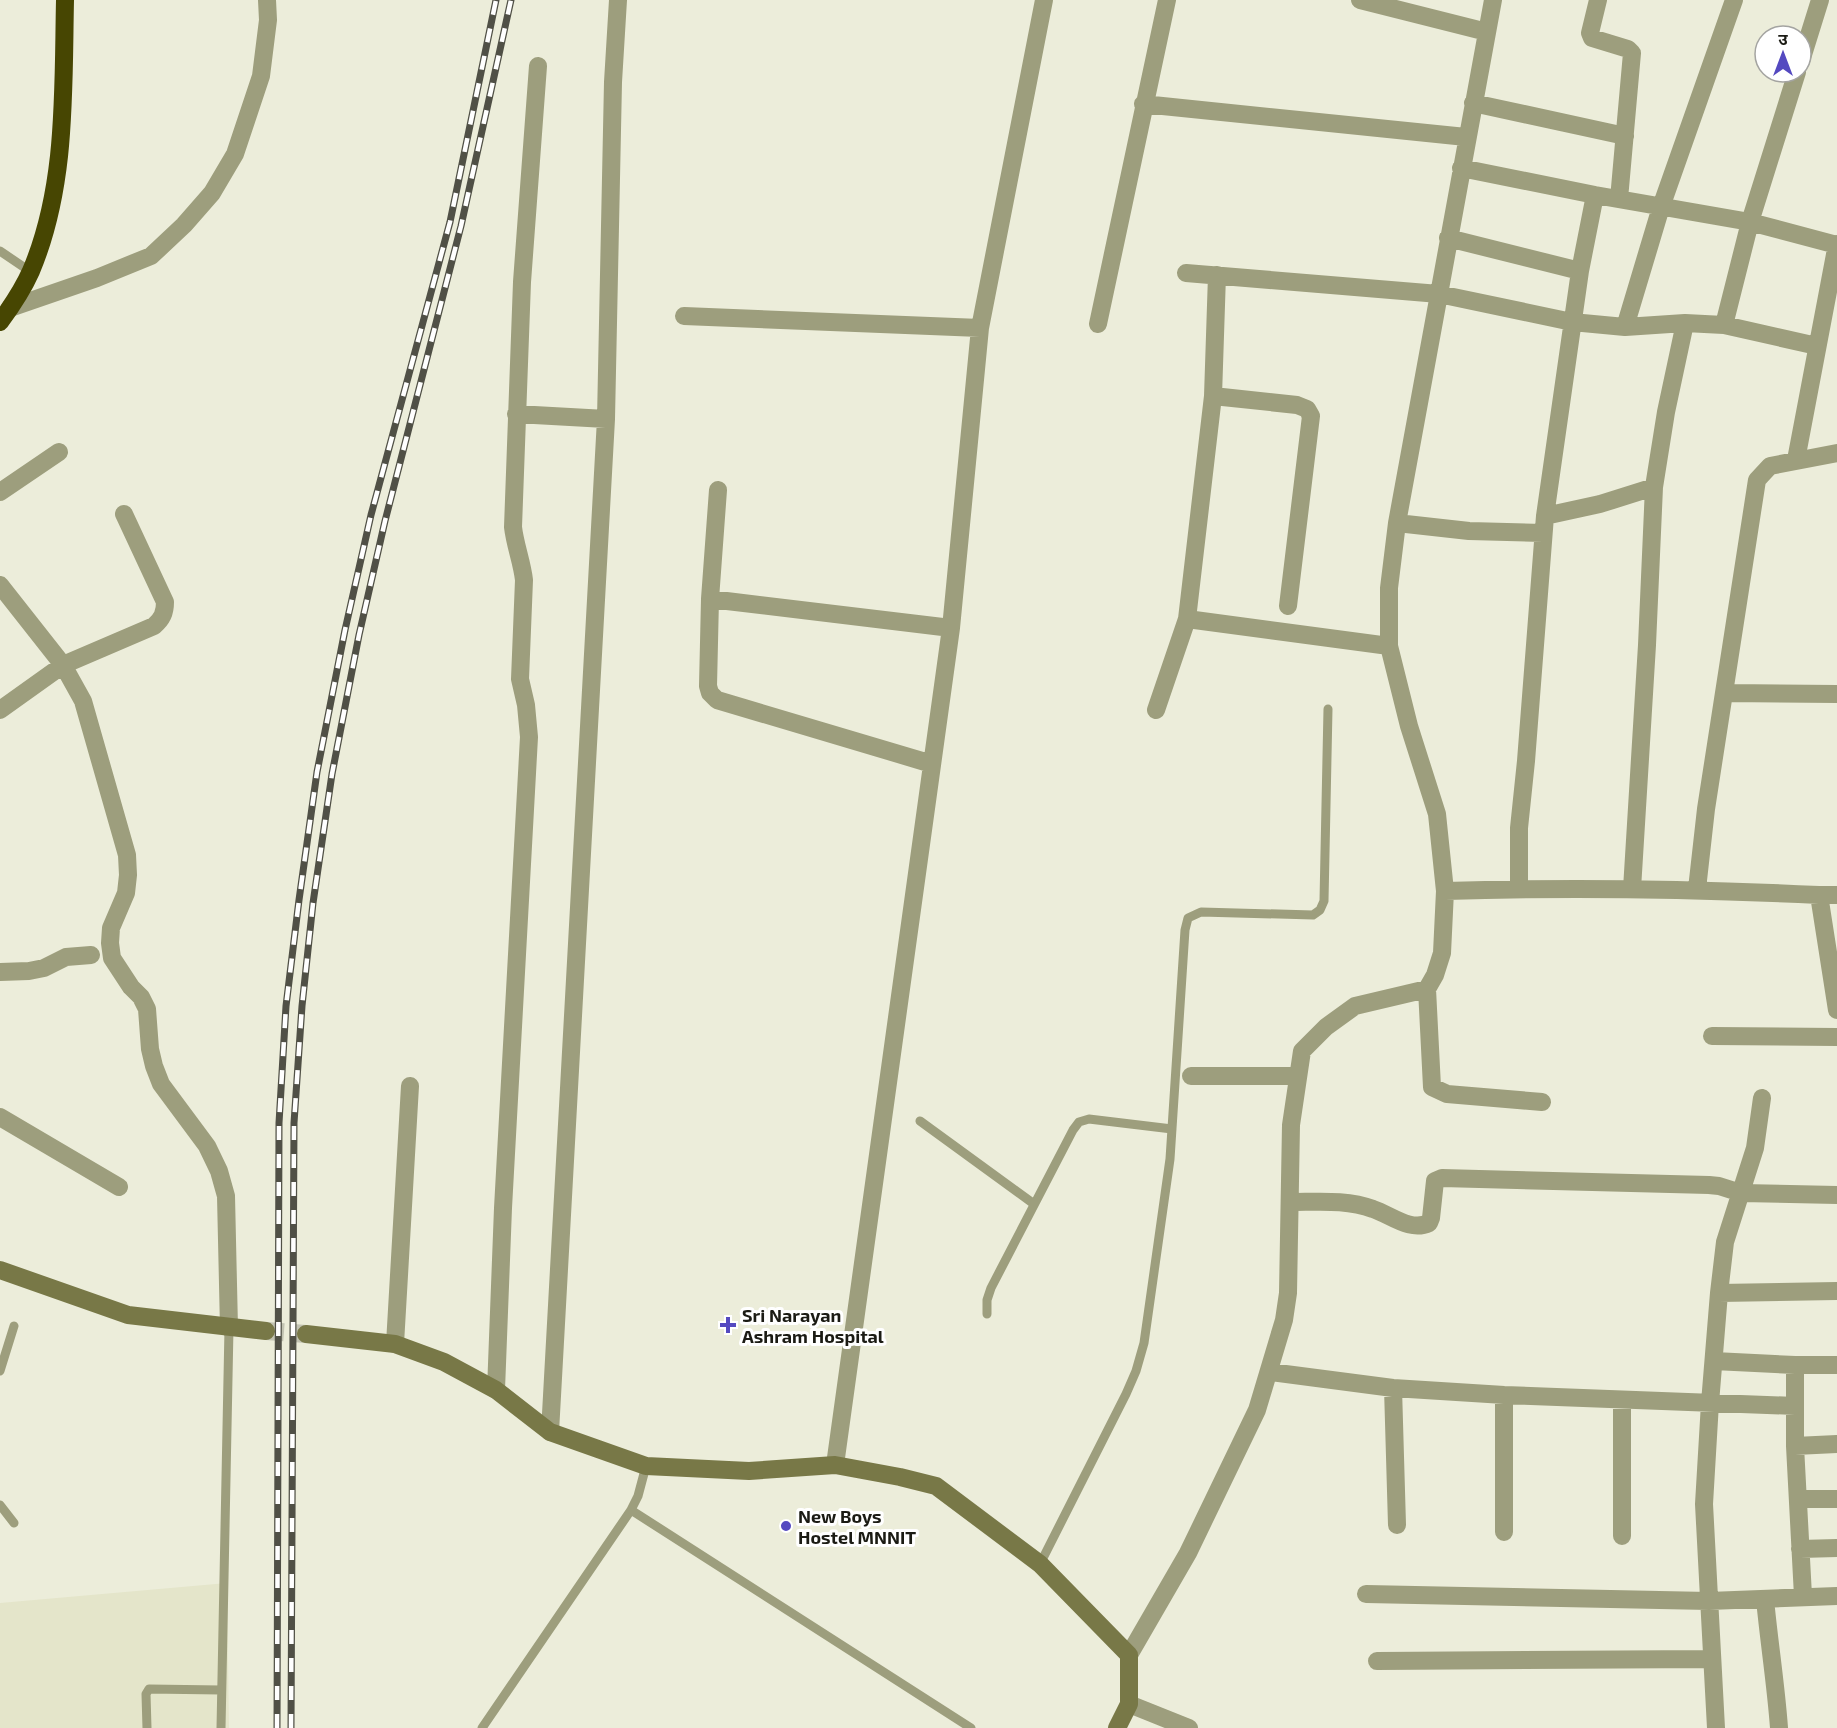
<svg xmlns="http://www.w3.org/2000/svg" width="1837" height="1728" viewBox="0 0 1837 1728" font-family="'Exo 2','Noto Sans Devanagari',sans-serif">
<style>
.built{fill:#e4e5ca}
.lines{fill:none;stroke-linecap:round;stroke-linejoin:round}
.secondary-tunnel{stroke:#c2c3b2;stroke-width:18;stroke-dasharray:18 9;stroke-linecap:butt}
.lane{stroke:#9d9e7d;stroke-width:9}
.street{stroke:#9d9e7d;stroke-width:18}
.secondary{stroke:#787847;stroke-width:18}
.highway{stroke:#474602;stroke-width:18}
.rail-casing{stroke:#505046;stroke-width:7}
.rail{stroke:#fff;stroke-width:4.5;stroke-dasharray:14;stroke-linecap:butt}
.poi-dot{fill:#5449c0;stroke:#fff;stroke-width:2}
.labels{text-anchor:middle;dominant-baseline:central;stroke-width:6;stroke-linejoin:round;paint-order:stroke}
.poi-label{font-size:18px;font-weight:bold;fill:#1b1b14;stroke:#fff;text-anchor:start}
</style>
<rect width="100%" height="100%" fill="#ecedda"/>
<path class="built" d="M 227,1583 L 229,1728 L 0,1728 L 0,1603 Z"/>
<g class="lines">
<path class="secondary-tunnel" d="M 266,1331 L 306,1334"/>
<path class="lane" d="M 0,251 L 31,272
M 920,1121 L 1034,1204
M 987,1314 L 987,1300 L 991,1288 L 1073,1130 L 1079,1122 L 1089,1119 L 1172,1129
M 0,1371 L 14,1326
M 0,1505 L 14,1523
M 631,1510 L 971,1728
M 1040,1564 L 1126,1394 L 1136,1371 L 1144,1343 L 1170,1159 L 1185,930 L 1188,918 L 1201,912 L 1313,915 L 1320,910 L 1324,901 L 1328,709
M 147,1728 L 146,1694 L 149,1689 L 221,1690
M 221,1728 L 229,1328
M 482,1728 L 631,1510 L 638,1496 L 646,1466"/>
<path class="street" d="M 1360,0 L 1487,32
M 1598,0 L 1590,33 L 1592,38 L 1628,49 L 1632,53 L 1619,199
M 1801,61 L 1820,0
M 1473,103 L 1625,136
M 1143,104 L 1466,137
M 1461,168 L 1595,195 L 1750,222 L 1837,245
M 1448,238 L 1580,271
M 1186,273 L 1439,294 L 1572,322 L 1625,327 L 1685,323
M 10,308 L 97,278 L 151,256 L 184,225 L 212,193 L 235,154 L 261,76 L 268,20 L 267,0
M 684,316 L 980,328
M 1098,324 L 1167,0
M 1724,325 L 1817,346
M 1625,327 L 1661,207 L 1734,0
M 1213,396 L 1297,405 L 1307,409 L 1311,416 L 1288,606
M 516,414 L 606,419
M 1796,460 L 1837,244
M 718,490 L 710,599 L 708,686 L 710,693 L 717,700 L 932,764
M 0,492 L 59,452
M 1545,516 L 1600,504 L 1654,487
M 1397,523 L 1469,531 L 1543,533
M 0,585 L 63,665 L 83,701 L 127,855 L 128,875 L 126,893 L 111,928 L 110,943 L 112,958 L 131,987 L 141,997 L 147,1009 L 150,1049 L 154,1066 L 161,1084 L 207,1146 L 219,1171 L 226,1196 L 229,1328
M 710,599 L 951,628
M 1187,619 L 1389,646
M 1725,693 L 1837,694
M 0,710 L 63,665 L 154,626 C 162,619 165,613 165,602 L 124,514
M 1156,710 L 1187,619 L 1213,396 L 1217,275
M 1519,888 L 1519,828 L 1526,761 L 1545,516 L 1580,271 L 1595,195
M 1632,889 L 1647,645 L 1654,487 L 1666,412 L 1685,323 L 1724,325 L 1750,222 L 1797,72
M 1697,889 L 1706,809 L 1757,480 L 1770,466 L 1837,453
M 1445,891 C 1570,887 1694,889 1819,895 L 1837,1010
M 1819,895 L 1837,895
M 0,972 L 29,971 L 44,968 L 66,957 L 91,955
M 1427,989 L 1432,1087 L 1447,1094 L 1542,1102
M 1712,1036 L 1837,1037
M 1191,1076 L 1297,1076
M 0,1117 L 119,1187
M 1290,1202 C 1317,1202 1347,1199 1373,1209 C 1391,1215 1410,1232 1429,1223 L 1431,1218 L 1435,1181 L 1442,1178 L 1709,1185 L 1719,1186 L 1741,1193 L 1837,1195
M 1719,1293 L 1837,1291
M 395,1344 L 410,1086
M 1714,1361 L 1795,1365
M 1270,1372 L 1393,1388 L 1504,1395 L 1795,1406
M 1393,1388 L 1397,1525
M 496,1390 L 503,1208 L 529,737 L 526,705 L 520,679 L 524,580 C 522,562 515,545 513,527 L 522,282 L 538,66
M 1622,1400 L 1622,1536
M 550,1432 L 606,419 L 613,82 L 618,0
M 1795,1446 L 1837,1444
M 835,1465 L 951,628 L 980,328 L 1044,0
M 1798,1499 L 1837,1499
M 1504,1532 L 1504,1395
M 1800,1549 L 1837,1548
M 1366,1594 L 1709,1601 L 1837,1596
M 1803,1596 L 1795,1446 L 1795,1365 L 1837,1365
M 1765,1599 C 1769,1642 1776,1685 1779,1728
M 1129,1655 L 1188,1553 L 1257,1410 L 1284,1320 L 1288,1293 L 1291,1125 L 1302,1051 L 1326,1027 L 1355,1006 L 1427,989 L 1435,975 L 1442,953 L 1445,891 L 1437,814 L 1409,726 L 1389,646 L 1389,588 L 1397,523 L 1493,0
M 1377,1661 L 1712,1659
M 1129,1704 L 1189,1728
M 1716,1728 L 1704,1504 L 1710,1403 L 1719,1293 L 1725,1242 L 1755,1148 L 1762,1098"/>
<path class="secondary" d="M 0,1270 L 128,1315 L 266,1331
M 306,1334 L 395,1344 L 444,1362 L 496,1390 L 550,1432 L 646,1466 L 749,1471 L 835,1465 L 900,1477 L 936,1486 L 1040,1564 L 1129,1655 L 1129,1704 L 1117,1728"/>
<path class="highway" d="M 0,322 C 11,307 23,289 31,271 C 67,186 63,91 65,0"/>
<g class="rail-casing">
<path id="rail" d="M 277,1728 L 279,1123 L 286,1006 L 299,900 L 317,772 L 345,630 L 371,515 L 450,222 L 496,0
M 291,1728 L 294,1123 L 302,1006 L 313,903 L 332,774 L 359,635 L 385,521 L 461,226 L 511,0"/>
</g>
<use href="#rail" class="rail"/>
</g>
<g class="poi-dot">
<path d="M725 1316h6v6h6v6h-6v6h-6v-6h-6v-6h6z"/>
<circle cx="786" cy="1526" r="6"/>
</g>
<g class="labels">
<g class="poi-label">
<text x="742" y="1315">Sri Narayan<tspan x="742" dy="21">Ashram Hospital</tspan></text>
<text x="798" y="1516">New Boys<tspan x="798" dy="21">Hostel MNNIT</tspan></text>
</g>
</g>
<g transform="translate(1783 54)"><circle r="28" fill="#ffffff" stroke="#a4a4a1" stroke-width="1.5"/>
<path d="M0-4.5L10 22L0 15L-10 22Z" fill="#5449c0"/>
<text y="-9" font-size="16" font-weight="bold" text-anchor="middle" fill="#1b1b14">उ</text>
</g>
</svg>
